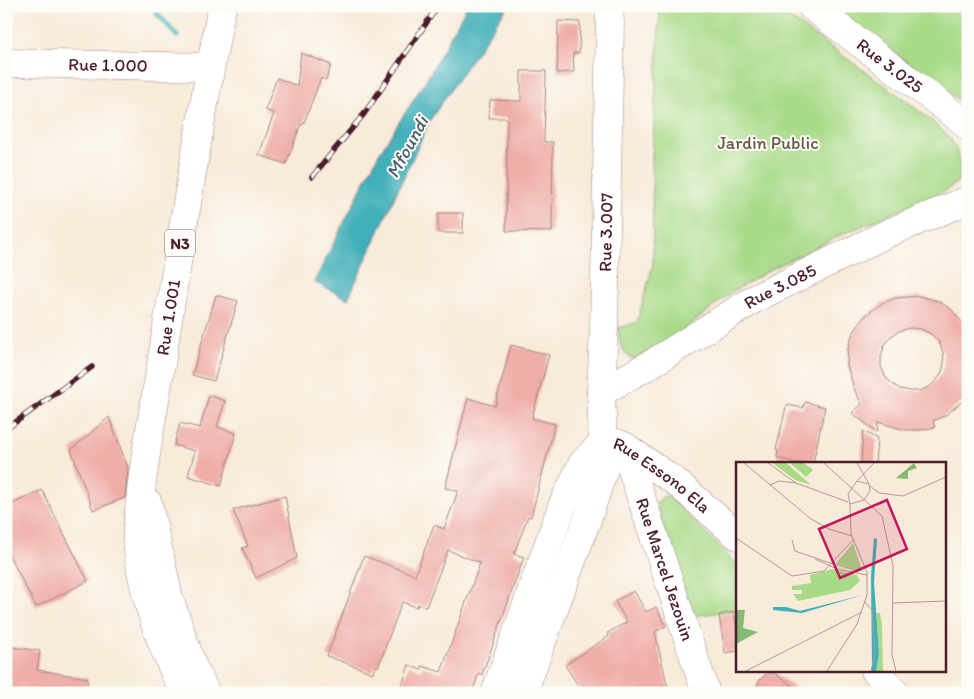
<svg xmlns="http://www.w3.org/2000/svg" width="974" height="699" viewBox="0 0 974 699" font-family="Itim,sans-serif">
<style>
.green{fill:#a8da88;stroke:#797c5a}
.water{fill:#3fafb9;stroke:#446772}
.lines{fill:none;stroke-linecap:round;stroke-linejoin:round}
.stream{stroke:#3fafb9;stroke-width:5.5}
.building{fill:#efaea8;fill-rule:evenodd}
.minor-casing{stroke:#a18582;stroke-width:29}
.major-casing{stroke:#a18582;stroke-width:29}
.highway-casing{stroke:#a18582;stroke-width:29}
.minor{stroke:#fff;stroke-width:28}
.major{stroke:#fff;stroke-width:28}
.highway{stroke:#fff;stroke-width:28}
.rail-casing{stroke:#4a1f2b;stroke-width:5.5}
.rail{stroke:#fdfcf7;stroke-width:4;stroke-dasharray:11;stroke-linecap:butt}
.labels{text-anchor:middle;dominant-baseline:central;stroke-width:4;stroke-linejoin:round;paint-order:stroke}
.shield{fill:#fdfcf7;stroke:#806168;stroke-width:1}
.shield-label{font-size:16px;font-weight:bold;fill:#4a1f2b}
.street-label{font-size:18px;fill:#4a1f2b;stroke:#fdfcf7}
.park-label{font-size:18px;fill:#665747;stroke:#fdfcf7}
.water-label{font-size:19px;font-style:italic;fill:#45606b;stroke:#fdfcf7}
.inset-road{fill:none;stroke:#b29993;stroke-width:1}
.view{fill:#c2185b;fill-opacity:0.15;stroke:#c2185b;stroke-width:2.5}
.inset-edge{fill:none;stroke:#4a1f2b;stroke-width:2.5}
</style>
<rect width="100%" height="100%" fill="#fdfcf7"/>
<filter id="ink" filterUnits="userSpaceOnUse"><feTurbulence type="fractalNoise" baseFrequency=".02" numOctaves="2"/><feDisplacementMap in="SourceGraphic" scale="10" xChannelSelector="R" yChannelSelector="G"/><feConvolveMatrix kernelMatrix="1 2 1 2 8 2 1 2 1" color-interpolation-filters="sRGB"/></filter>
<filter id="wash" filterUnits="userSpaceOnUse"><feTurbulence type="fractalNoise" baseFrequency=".0096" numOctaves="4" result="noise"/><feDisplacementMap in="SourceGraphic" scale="20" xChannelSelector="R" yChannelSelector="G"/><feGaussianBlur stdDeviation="1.12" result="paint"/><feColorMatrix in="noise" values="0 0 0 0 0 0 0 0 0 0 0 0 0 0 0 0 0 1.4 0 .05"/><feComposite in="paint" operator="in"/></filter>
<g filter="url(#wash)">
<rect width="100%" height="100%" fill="#f8ebd9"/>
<path class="green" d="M 660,6 L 773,6 L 904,99 L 933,122 L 946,134 L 951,139 L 959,156 L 961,173 L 958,181 L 947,190 L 843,234 L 773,268 L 732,292 L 666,344 L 632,359 C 621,351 619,341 618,328 L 637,322 L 653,265 L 652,158 Z
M 831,6 L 968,6 L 968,107 Z
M 664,496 L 669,497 L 738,565 L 738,610 L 692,616 L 656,503 Z"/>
<path class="water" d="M 467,6 L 508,6 L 430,120 L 348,299 L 314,282 L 378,155 L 428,77 Z"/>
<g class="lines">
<path class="stream" d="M 155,6 L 156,12 L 177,36"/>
</g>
<g id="blocks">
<path class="building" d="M 558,21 L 580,22 L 579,53 L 573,53 L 574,72 L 557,73 Z
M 301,53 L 331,65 L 326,80 L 321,78 L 303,125 L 301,124 L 286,164 L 259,155 L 274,113 L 265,110 L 277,78 L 297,86 Z
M 521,71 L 546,71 L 544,142 L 553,142 L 552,232 L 506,231 L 507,118 L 489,118 L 490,100 L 521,101 Z
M 438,213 L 463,213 L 463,233 L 438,233 Z
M 216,295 L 238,301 L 214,381 L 192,375 Z
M 919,296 L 938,301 L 951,309 L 968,329 L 968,406 L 961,402 L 946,415 L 933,421 L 935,427 L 921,430 L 905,430 L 878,422 L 877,432 L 852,413 L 862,404 L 854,389 L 847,365 L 848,349 L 852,335 L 864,317 L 882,303 L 896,298 ZM 910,328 L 921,329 L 931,334 L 939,342 L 943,352 L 944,363 L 942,372 L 936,381 L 929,387 L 919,391 L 910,391 L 900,389 L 891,383 L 885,376 L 881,366 L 881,357 L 884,346 L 890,337 L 899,331 Z
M 511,345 L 549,355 L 532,418 L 555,424 L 531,517 L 528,516 L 514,554 L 524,557 L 482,675 L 479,673 L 472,693 L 399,693 L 409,665 L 421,670 L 422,666 L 441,672 L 480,563 L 448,550 L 426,607 L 418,604 L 417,607 L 402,602 L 378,667 L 375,666 L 373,673 L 327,656 L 364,556 L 415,575 L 434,525 L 444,529 L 458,491 L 445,488 L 468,398 L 495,406 Z
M 209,395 L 225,401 L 217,427 L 236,433 L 221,486 L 188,476 L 195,451 L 174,445 L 180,423 L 200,428 Z
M 805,402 L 825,407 L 813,463 L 798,463 L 777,458 L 778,451 L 776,450 L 786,407 L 787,407 L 788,405 L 803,408 Z
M 109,417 L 128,468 L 125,498 L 93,510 L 71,450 Z
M 863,431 L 877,439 L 875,463 L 861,463 Z
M 42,490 L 88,581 L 36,607 L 6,549 L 6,507 Z
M 285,496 L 297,558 L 256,578 L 242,548 L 248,546 L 233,510 Z
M 634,591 L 646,612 L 656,607 L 666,626 L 655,632 L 669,693 L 583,693 L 565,665 L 609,636 L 607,633 L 627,622 L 615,601 Z
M 734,612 L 738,637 L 738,651 L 725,653 L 719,615 Z
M 6,646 L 40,651 L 37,670 L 88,678 L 86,693 L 6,693 Z
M 766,674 L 776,674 L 802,693 L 754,693 L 759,681 Z"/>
</g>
</g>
<g filter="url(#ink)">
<use href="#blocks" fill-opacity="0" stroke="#a18582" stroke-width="1"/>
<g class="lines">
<g class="minor-casing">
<g id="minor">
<path id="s1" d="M 811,6 L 964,122 L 968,127"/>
<path id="s2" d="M 6,63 L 210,67"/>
<path id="s3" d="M 601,392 L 651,364 L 756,298 L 888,233 L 968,200"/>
<path id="s4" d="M 624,446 L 706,693"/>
</g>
</g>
<g class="major-casing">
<g id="major">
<path id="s5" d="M 603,442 L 613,442 L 624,446 L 676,482 L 738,536"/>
<path d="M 875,670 L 895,693"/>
<path d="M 495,693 L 562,506 L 582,464 L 603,442"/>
<path id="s6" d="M 523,693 L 588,517 L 604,469 L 601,392 L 604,328 L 610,23 L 609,6"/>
</g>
</g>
<g class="highway-casing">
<g id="highway">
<path d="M 148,503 L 169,598 L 193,667 L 206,693"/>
<path id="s7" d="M 184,693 C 161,646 140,591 137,539 C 136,526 139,513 140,501 C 144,457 153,414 160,371 C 179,249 199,127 222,6"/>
</g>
</g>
<use href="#minor" class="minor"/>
<use href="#major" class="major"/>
<use href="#highway" class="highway"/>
<g class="rail-casing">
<path id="rail" d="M 312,177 L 364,114 L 438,6
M 6,429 L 92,367"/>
</g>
<use href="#rail" class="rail"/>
</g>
</g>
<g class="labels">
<rect class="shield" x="165" y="229.5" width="30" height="27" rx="4"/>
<g class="shield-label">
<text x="180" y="243">N3</text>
</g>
<g class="street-label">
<text stroke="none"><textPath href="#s2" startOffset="102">Rue 1.000</textPath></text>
<text stroke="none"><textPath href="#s1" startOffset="99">Rue 3.025</textPath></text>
<text stroke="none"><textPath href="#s6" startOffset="475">Rue 3.007</textPath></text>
<text stroke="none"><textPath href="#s3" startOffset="208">Rue 3.085</textPath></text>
<text stroke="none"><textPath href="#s7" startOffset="386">Rue 1.001</textPath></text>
<text stroke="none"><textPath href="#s5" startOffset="69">Rue Essono Ela</textPath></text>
<text stroke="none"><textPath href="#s4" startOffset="130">Rue Marcel Jezouin</textPath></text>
</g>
<g class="park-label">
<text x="768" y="143">Jardin Public</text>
</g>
<g class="water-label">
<text transform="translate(407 147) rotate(-61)">Mfoundi</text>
</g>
</g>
<g transform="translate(736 462)">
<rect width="210" height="210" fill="#f8ebd9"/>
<path d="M 37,1 L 50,1 L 75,23 L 59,18 ZM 54,1 L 68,1 L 77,8 L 70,15 ZM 117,81 L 126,108 L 123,110 L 99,103 ZM 96,107 L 121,113 L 124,119 L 114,128 L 62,139 L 57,132 L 66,132 L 66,128 L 56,128 L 56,124 L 75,121 L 74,113 ZM 140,151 L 144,151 L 146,163 L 147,209 L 140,209 L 143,192 Z" fill="#a8da88"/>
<path d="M 178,1 L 181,6 L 172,9 L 172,17 L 160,16 ZM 0,148 L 9,148 L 7,166 L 22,170 L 0,182 Z" fill="#86ba74"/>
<path d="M 138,76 L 141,77 L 138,120 L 143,192 L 140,209 L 136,209 L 135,114 ZM 127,133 L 66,151 L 37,148 L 37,145 L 50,145 L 64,149 Z" fill="#3fafb9"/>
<path class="inset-road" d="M 8,1 L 75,57 L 93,67 L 116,74M 32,1 L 60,21 L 112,40M 88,1 L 146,54 L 157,104 L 156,193 L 160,209M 121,1 L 133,22M 121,19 L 138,1M 121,19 L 133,22 L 134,29 L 128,38 L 114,42 L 112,32 ZM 34,23 L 43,19 L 60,21M 134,24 L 143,31 L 167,34 L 210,15M 0,76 L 56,114 L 88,109 L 118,77M 56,78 L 59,89 L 97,102M 79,97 L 101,107 L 131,113M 128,139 L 136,148 L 137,158 L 139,192 L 135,209M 157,141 L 210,139M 10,209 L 126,150M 91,209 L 121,162 L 131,133 L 131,110 L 115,72 L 114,42"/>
<path class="view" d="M 151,38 L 171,87 L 104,116 L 83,67 Z"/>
<rect width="210" height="210" class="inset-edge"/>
</g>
<rect width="974" height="699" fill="none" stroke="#fdfcf7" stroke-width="25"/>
</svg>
